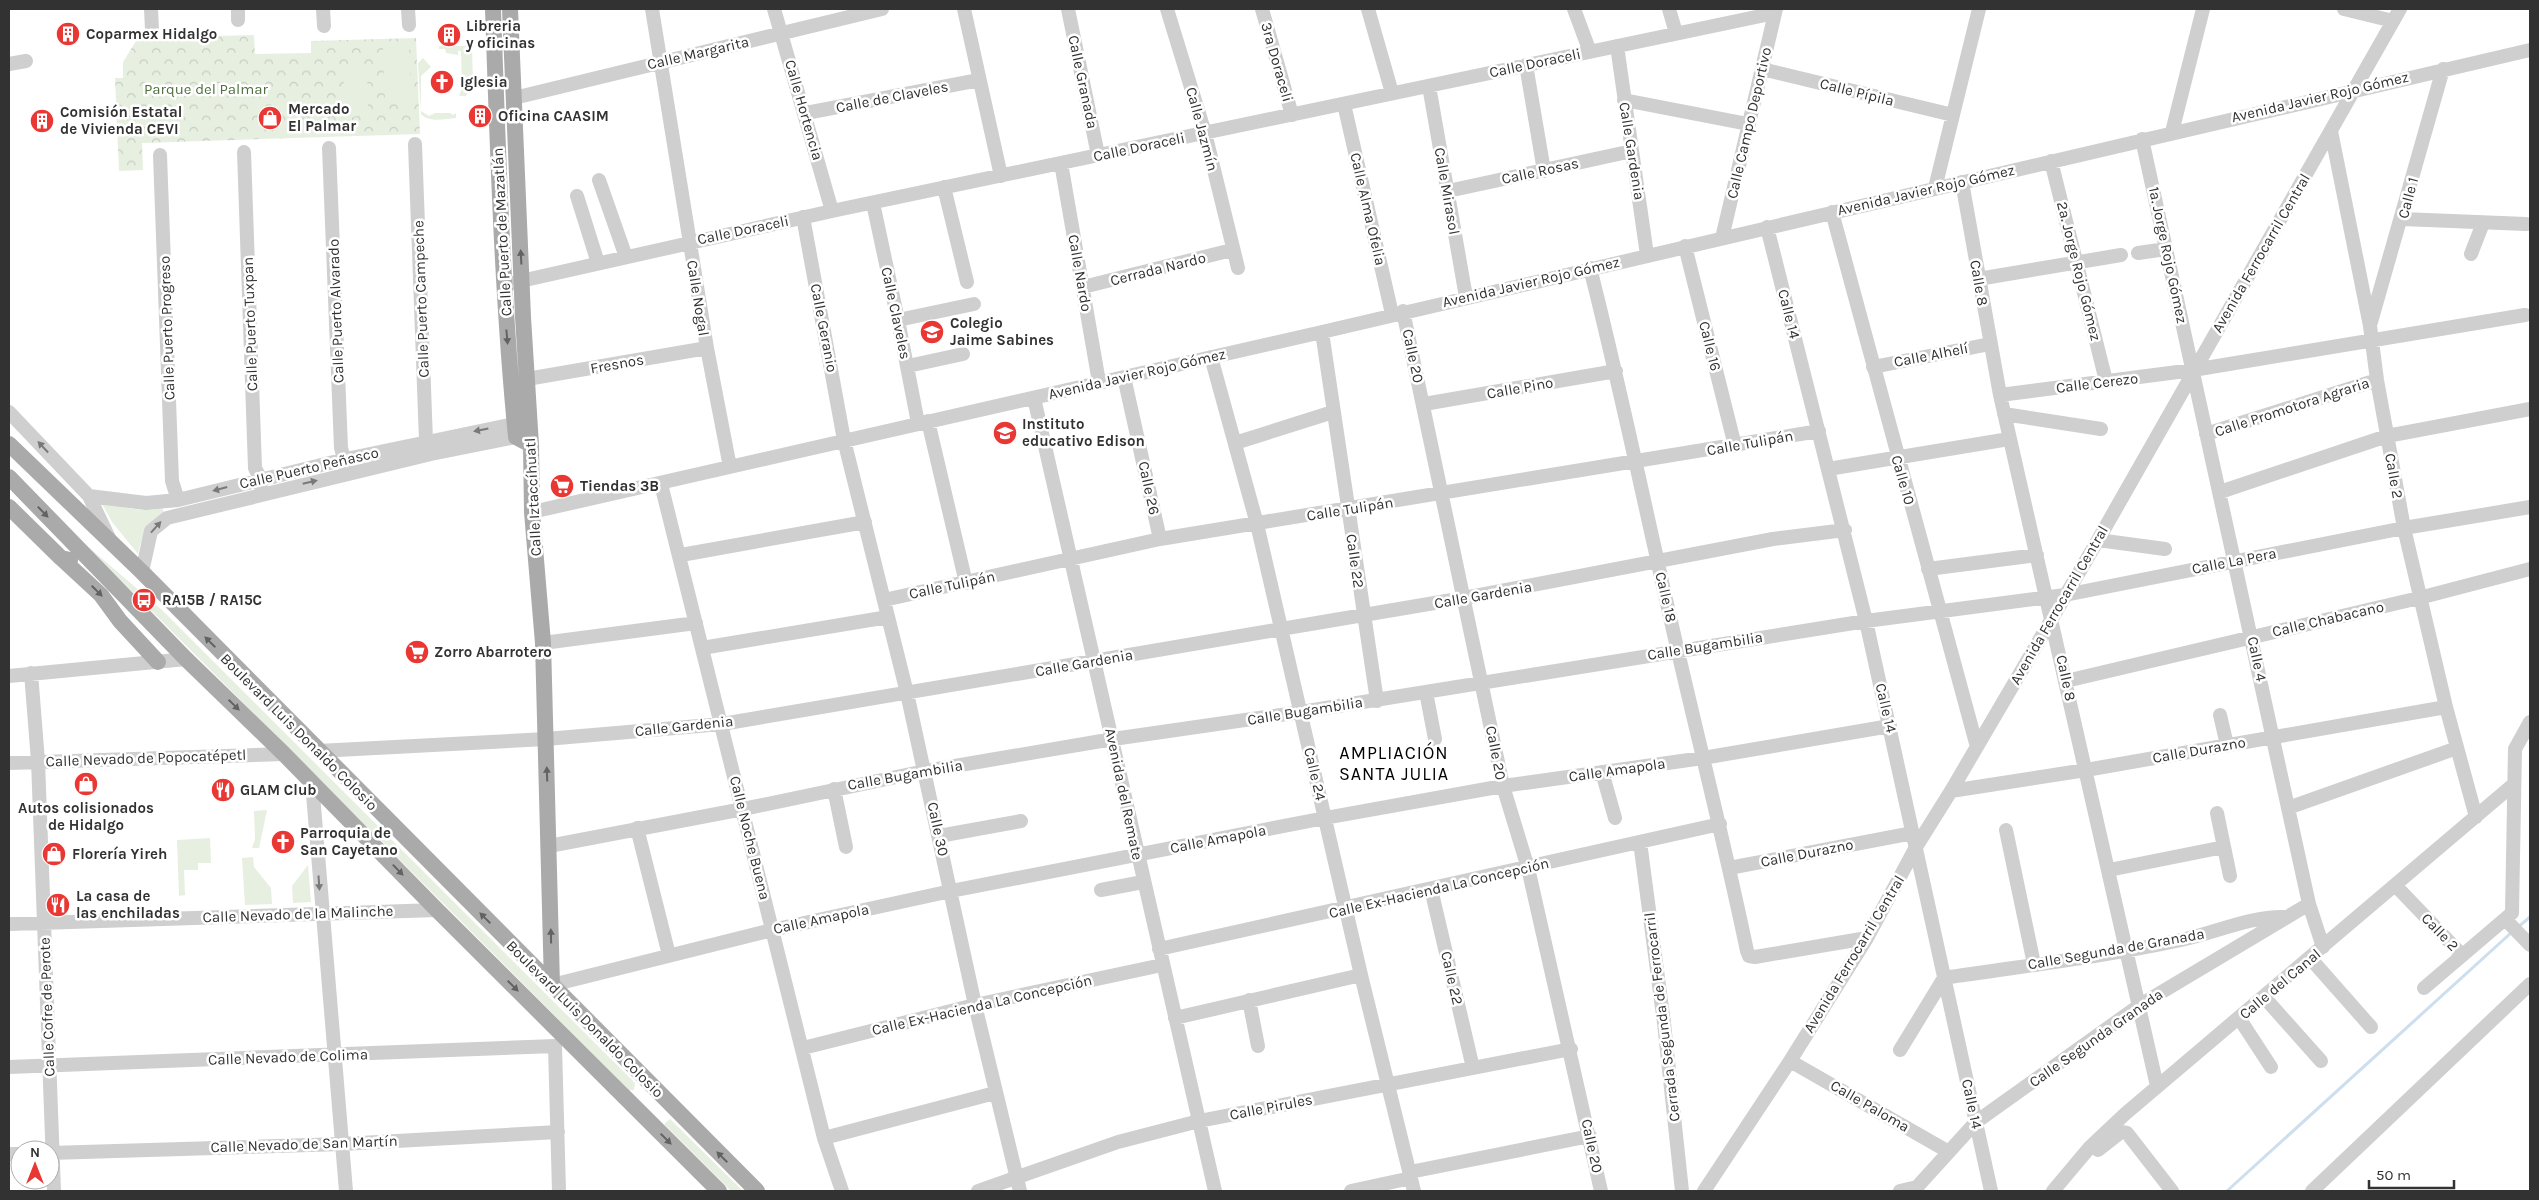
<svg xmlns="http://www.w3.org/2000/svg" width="2539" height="1200" viewBox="0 0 2539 1200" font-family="Karla,sans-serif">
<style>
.park{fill:url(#park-crowns)}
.garden{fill:#e7efe1}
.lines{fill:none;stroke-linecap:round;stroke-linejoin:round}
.stream{stroke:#cddeee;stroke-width:3}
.minor{stroke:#cfcfcf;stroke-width:14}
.major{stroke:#aaa;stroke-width:16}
.oneway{fill:#626262}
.oneway2{fill:#797979}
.labels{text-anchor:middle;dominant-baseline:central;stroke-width:5;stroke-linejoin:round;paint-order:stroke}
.poi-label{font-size:15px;font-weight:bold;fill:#323232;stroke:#fff;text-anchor:start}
.street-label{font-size:15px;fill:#323232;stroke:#fff}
.park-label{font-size:15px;fill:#50703d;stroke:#fff}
.quarter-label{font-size:18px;letter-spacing:1px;fill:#000;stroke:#fff}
</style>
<defs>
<pattern id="park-crowns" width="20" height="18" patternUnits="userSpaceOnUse" patternTransform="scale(1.25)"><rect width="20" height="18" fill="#e7efe1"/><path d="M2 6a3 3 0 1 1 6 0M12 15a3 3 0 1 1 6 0" fill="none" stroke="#c7cdc2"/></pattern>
</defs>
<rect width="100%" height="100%" fill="#fff"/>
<path class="park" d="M 254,35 L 255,54 L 311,53 L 311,41 L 416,38 L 420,134 L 142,143 L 143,170 L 119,171 L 115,78 L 123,78 L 123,62 L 136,41 L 173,41 L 174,37 Z"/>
<path class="garden" d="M 439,46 L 472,46 L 473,84 L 466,96 L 459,96 L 462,88 L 461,51 L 458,51 L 458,55 L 446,53 L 445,49 L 439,49 Z
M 409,47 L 411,101 L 385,102 L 383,48 Z
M 423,58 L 431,67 L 421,76 L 421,111 L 429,116 L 435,113 L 450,113 L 453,115 L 456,113 L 456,118 C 445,119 429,123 421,114 L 418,63 Z
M 358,62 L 367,66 L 368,113 L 353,117 L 345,114 L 343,67 Z
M 101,502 C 122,507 141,513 162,508 L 164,512 C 149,524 142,534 138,554 L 112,522 Z
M 86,545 L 162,610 L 635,1083 L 634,1090 L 629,1090 Z
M 267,810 L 259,848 L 252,848 L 255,839 L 254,811 Z
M 210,838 L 211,863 L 198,863 L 198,870 L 184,870 L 185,895 L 179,896 L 177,840 Z
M 253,857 L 254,867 L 271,888 L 272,904 L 245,905 L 242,858 Z
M 308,865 L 311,902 L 293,903 L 292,886 Z
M 670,1119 L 743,1191 L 731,1191 L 664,1124 Z"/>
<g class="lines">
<path class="stream" d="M 2517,928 L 2530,917
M 2227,1191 L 2512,932"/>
<path class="minor" d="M 151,9 L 152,30
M 238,9 L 238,20
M 323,9 L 324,26
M 408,9 L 409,25
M 652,9 L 707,348 L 730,467
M 774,9 L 832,211
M 964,9 L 1001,176
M 1068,9 L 1098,155
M 1167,9 L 1205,133 L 1238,268
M 1262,9 L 1292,115
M 1368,9 L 1392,93
M 1574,9 L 1590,52
M 1669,9 L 1676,33
M 2344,9 L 2393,21
M 1617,46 L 1647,255
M 9,64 L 26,61
M 1526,65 L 1544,171
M 1762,69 L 1953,115
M 1429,86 L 1466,297
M 514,98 L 882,9
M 1624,100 L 1748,124
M 1344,104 L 1392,314
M 806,113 L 979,80
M 2331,131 L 2370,326 L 2377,380 L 2404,528 L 2446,707 L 2476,817
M 2172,132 L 2203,9
M 2142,139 L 2309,904 L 2323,947
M 415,144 L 426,441 L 429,447
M 329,148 L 341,448 L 346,466
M 244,152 L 255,468 L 260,478 L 261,487
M 160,155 L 172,481 L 178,500
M 2051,161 L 2106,381
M 1061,163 L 1099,382
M 599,180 L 626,257
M 1962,182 L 2000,395 L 2157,1086
M 944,187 L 967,282
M 1935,188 L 1979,9
M 1448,191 L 1632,151
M 577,196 L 598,263
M 873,203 L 898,320 L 918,423
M 1832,212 L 1977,747
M 803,217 L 844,440 L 907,693 L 975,1005 L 1020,1191
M 2402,219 L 2526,224
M 1767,227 L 1866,621 L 1991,1191
M 1722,238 L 1776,9
M 1685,246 L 1735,446
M 2138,253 L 2166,249
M 2471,254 L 2483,223
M 1590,268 C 1615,366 1636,465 1658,563 C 1686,693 1720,821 1747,951 L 1749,956 L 1755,957 L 1867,938
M 1978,279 L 2121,255
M 512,283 L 832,211 L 1775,13
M 1083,287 L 1232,250
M 1403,311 L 1503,786 L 1528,868 L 1601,1191
M 898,320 L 974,304
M 2371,322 L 2443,69
M 1322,332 L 1377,701
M 1211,357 L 1257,524 L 1361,975 L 1414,1191
M 908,366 L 963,354
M 1873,367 L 1990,344
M 1124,377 L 1160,539
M 527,379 L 707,348
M 2000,395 L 2193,370 L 2525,315
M 1034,398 L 1215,1191
M 1424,404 L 1616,371
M 9,412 L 89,496 L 109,538
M 2004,414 L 2101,429
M 928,421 L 966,583
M 2206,434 L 2377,380
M 1235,443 L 1333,412
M 1828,469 L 2009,439
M 661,484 L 824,1138 L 842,1191
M 2220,492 L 2387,436 L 2530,409
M 89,496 L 146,503 L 178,500 L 346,459 L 524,422
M 532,512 L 1322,332 L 2530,50
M 2098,540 L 2165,549
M 681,555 L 865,522
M 1928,569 L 2037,555
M 142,572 L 151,531 L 167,518 L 431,454 L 526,435
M 884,600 L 1160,539 L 1819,431
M 543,643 L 696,623
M 702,648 L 888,617
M 31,673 L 38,761 L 54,1191
M 9,676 L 186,659
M 2066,681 L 2419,598 L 2530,569
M 1426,692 L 1435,739
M 2220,715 L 2227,745
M 318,751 L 546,739 L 722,724 L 1464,598 L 1773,539 L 1845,530
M 9,763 L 284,754
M 1602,772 L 1615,818
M 312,782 L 346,1191
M 834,789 L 846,847
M 1951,791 L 2086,770 L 2446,707
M 2288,808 L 2457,748
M 2217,813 L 2230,876
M 637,828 L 669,955
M 2006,830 L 2034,964
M 939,836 L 1021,821
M 1640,842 L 1664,1023 L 1682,1191
M 549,846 L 743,809 L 925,771 L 1113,739 L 1301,712 L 1866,621 L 2065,595 L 2404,528 L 2530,507
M 1729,868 L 1913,833
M 2109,870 L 2224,847
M 2395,885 L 2461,954
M 1431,889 L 1473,1068
M 1101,890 L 1143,882
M 2505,919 L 2530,945
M 9,924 L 437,910
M 1159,949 L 1720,824
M 2310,958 L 2371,1027
M 552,985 L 772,930 L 951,891 L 1325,818 L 1503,786 L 1703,758 L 1890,726
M 2424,988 L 2512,913 L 2515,749 L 2530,722
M 2264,997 L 2321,1061
M 1249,1000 L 1258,1046
M 1175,1018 L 1361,975
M 2239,1018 L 2271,1067
M 555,1046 L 559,1191
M 803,1048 L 975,1005 L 1162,965
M 1900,1050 L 1944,978 C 2023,966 2103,957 2181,940 C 2215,933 2250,916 2285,917
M 1790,1061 L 1949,1152
M 9,1067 L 555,1046
M 824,1138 L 995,1093
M 2098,1150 L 2121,1132 L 2127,1133 L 2172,1191
M 50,1153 L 342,1144 L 558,1132
M 9,1154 L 20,1154
M 1410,1172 L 1590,1136
M 978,1191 L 1118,1142 L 1199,1121 L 1571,1049
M 1351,1191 L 1411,1178
M 1704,1191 L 1790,1061 L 1867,938 L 1916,847 L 1951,791 L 2098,540 L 2400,9
M 1900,1191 L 1917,1187 L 1976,1122 L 2140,1005 L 2309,904
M 2053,1191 L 2090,1147 L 2125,1114 L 2514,784
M 2312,1191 L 2530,984"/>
<path class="major" d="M 493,9 C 498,152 502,294 516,437 L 531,445
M 510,9 L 523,317 L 531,445 L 532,512 L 543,643 L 552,985
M 9,444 L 142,572 L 757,1191
M 9,477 L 186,659 L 284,754 L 437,910 L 719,1191
M 9,507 L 61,558 L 70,560
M 61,558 L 101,595 L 120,621 L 158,662"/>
</g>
<defs><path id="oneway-solid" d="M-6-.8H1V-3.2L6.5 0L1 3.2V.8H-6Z" transform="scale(1.25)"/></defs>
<g class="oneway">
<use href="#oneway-solid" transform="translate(521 257) rotate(-93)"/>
<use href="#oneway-solid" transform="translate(507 337) rotate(85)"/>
<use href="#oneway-solid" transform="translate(43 512) rotate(46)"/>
<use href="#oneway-solid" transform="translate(97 591) rotate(45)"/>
<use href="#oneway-solid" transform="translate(210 642) rotate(-135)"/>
<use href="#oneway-solid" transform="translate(234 705) rotate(44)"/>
<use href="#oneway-solid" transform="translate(547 774) rotate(-92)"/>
<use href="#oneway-solid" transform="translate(398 870) rotate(46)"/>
<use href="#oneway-solid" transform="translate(485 918) rotate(-135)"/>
<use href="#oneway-solid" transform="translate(551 936) rotate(-91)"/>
<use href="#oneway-solid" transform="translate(513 986) rotate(45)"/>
<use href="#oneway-solid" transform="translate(666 1139) rotate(45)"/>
<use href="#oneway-solid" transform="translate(722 1157) rotate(-135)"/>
</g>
<g class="oneway2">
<use href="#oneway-solid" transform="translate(481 430) rotate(169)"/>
<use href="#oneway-solid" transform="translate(43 447) rotate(-133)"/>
<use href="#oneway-solid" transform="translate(310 482) rotate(-13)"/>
<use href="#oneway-solid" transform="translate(220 489) rotate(165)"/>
<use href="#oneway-solid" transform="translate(156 527) rotate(-48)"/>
<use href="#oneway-solid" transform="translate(319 883) rotate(86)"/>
</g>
<defs>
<g id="building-disc" transform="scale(1.25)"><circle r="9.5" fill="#e93834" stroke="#fff"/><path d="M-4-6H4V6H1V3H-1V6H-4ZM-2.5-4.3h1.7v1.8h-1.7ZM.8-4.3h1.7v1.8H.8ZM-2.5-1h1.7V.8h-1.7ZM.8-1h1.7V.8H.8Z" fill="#fff"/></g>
<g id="church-disc" transform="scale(1.25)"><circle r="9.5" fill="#e93834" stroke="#fff"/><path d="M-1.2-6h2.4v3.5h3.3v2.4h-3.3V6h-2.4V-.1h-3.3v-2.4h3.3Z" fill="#fff"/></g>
<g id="shop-disc" transform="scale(1.25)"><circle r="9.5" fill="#e93834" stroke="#fff"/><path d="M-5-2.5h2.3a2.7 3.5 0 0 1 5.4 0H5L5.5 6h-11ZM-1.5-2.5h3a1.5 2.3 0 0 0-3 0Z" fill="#fff"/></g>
<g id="school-disc" transform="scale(1.25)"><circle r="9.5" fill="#e93834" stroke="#fff"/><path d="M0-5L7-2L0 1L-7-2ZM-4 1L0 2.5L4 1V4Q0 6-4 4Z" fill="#fff"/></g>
<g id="supermarket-disc" transform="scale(1.25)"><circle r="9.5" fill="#e93834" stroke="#fff"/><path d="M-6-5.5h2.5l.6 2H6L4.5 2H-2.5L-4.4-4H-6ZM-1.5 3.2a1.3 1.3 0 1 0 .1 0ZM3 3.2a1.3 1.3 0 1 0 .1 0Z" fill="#fff"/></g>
<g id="bus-disc" transform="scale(1.25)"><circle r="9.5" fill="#e93834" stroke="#fff"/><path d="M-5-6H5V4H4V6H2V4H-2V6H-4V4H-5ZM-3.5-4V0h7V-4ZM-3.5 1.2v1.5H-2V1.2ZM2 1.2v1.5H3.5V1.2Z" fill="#fff"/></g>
<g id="restaurant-disc" transform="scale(1.25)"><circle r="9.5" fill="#e93834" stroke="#fff"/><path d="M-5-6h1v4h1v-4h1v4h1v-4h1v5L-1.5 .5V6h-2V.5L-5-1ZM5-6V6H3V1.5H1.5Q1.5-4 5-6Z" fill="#fff"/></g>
</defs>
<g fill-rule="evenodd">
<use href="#building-disc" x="68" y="34"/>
<use href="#building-disc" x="449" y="35"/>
<use href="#church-disc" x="442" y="82"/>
<use href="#building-disc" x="480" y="116"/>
<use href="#shop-disc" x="270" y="118"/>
<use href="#building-disc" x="42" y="121"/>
<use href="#school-disc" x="932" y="332"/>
<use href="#school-disc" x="1005" y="433"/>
<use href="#supermarket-disc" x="562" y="486"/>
<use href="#bus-disc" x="144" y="600"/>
<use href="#supermarket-disc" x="417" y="652"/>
<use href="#shop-disc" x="86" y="784"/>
<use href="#restaurant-disc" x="223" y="790"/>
<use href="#church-disc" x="283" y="842"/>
<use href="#shop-disc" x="54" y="854"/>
<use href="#restaurant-disc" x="58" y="905"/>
</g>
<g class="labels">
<g class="poi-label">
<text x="466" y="26">Libreria<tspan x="466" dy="17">y oficinas</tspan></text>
<text x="86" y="34">Coparmex Hidalgo</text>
<text x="460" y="82">Iglesia</text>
<text x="288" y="109">Mercado<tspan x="288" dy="17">El Palmar</tspan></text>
<text x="60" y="112">Comisión Estatal<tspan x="60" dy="17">de Vivienda CEVI</tspan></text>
<text x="498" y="116">Oficina CAASIM</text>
<text x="950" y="323">Colegio<tspan x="950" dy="17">Jaime Sabines</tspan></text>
<text x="1022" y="424">Instituto<tspan x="1022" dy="17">educativo Edison</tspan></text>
<text x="580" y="486">Tiendas 3B</text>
<text x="162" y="600">RA15B / RA15C</text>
<text x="434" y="652">Zorro Abarrotero</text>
<text x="240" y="790">GLAM Club</text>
<text x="86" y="808" text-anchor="middle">Autos colisionados<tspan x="86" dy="17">de Hidalgo</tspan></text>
<text x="300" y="833">Parroquia de<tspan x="300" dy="17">San Cayetano</tspan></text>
<text x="72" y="854">Florería Yireh</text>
<text x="76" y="896">La casa de<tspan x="76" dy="17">las enchiladas</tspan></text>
</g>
<g class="street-label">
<text transform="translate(698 53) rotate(-13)">Calle Margarita</text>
<text transform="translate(1277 62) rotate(74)">3ra Doraceli</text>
<text transform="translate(1535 63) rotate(-12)">Calle Doraceli</text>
<text transform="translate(1083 82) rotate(78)">Calle Granada</text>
<text transform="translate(1857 92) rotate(14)">Calle Pípila</text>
<text transform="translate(892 97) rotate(-11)">Calle de Claveles</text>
<text transform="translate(2320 97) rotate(-13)">Avenida Javier Rojo Gómez</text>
<text transform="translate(804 110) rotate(74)">Calle Hortencia</text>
<text transform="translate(1749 123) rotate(-77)">Calle Campo Deportivo</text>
<text transform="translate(1202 129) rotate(75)">Calle Jazmín</text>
<text transform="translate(1139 147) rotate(-12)">Calle Doraceli</text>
<text transform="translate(1632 151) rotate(81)">Calle Gardenia</text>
<text transform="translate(1540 171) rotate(-12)">Calle Rosas</text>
<text transform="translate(1926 190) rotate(-13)">Avenida Javier Rojo Gómez</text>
<text transform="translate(1447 191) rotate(80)">Calle Mirasol</text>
<text transform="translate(2408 198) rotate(-75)">Calle 1</text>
<text transform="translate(1368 209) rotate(77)">Calle Alma Ofelia</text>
<text transform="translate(743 230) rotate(-12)">Calle Doraceli</text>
<text transform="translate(502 232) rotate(-93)">Calle Puerto de Mazatlán</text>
<text transform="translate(2261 253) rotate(-60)">Avenida Ferrocarril Central</text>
<text transform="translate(2168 255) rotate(78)">1a. Jorge Rojo Gómez</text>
<text transform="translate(1158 269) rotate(-14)">Cerrada Nardo</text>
<text transform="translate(2079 271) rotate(76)">2a. Jorge Rojo Gómez</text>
<text transform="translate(1080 273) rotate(80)">Calle Nardo</text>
<text transform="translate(1531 282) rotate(-13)">Avenida Javier Rojo Gómez</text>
<text transform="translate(1979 283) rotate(80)">Calle 8</text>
<text transform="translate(698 298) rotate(81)">Calle Nogal</text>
<text transform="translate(421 299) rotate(-92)">Calle Puerto Campeche</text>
<text transform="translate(336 311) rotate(-92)">Calle Puerto Alvarado</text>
<text transform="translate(896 313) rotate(78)">Calle Claveles</text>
<text transform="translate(1789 314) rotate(76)">Calle 14</text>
<text transform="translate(250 324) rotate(-92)">Calle Puerto Tuxpan</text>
<text transform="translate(167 328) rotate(-92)">Calle Puerto Progreso</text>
<text transform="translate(824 328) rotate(79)">Calle Geranio</text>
<text transform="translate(1710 346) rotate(76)">Calle 16</text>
<text transform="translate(1931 355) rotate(-11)">Calle Alhelí</text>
<text transform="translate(1413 356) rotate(78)">Calle 20</text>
<text transform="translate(617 364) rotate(-10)">Fresnos</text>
<text transform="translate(1137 374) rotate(-13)">Avenida Javier Rojo Gómez</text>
<text transform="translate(2097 383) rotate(-7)">Calle Cerezo</text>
<text transform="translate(1520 388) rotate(-10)">Calle Pino</text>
<text transform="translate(2292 407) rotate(-18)">Calle Promotora Agraria</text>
<text transform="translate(1750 443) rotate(-10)">Calle Tulipán</text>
<text transform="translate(309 468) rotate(-13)">Calle Puerto Peñasco</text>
<text transform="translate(2394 476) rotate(80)">Calle 2</text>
<text transform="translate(1903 480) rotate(74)">Calle 10</text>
<text transform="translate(1149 488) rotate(78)">Calle 26</text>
<text transform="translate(533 497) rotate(-93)">Calle Iztaccíhuatl</text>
<text transform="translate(1350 509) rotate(-9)">Calle Tulipán</text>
<text transform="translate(1355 561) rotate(82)">Calle 22</text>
<text transform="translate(2234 561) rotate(-11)">Calle La Pera</text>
<text transform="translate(952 585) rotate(-12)">Calle Tulipán</text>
<text transform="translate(1483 595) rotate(-10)">Calle Gardenia</text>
<text transform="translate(1666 597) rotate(77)">Calle 18</text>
<text transform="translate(2059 605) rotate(-60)">Avenida Ferrocarril Central</text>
<text transform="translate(2328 619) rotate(-13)">Calle Chabacano</text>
<text transform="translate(1705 646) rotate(-9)">Calle Bugambilia</text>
<text transform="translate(2257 659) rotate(78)">Calle 4</text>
<text transform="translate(1084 663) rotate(-10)">Calle Gardenia</text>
<text transform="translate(2066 678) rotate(78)">Calle 8</text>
<text transform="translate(1886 708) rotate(77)">Calle 14</text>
<text transform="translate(1305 711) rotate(-9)">Calle Bugambilia</text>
<text transform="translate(684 726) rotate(-6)">Calle Gardenia</text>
<text transform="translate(299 732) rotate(45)">Boulevard Luis Donaldo Colosio</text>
<text transform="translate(2199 750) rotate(-10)">Calle Durazno</text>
<text transform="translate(1496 753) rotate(79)">Calle 20</text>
<text transform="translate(146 758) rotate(-2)">Calle Nevado de Popocatépetl</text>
<text transform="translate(1617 770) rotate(-8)">Calle Amapola</text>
<text transform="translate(1315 774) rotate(77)">Calle 24</text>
<text transform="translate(905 775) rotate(-10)">Calle Bugambilia</text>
<text transform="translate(1124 794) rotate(78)">Avenida del Remate</text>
<text transform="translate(938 829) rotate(78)">Calle 30</text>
<text transform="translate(750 838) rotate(76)">Calle Noche Buena</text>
<text transform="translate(1218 839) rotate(-11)">Calle Amapola</text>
<text transform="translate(1807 853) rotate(-11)">Calle Durazno</text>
<text transform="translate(1439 888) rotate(-13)">Calle Ex-Hacienda La Concepción</text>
<text transform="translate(298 914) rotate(-2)">Calle Nevado de la Malinche</text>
<text transform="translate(821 919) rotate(-12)">Calle Amapola</text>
<text transform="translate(2440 932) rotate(46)">Calle 2</text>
<text transform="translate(2116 949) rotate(-10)">Calle Segunda de Granada</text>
<text transform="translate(1854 954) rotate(-59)">Avenida Ferrocarril Central</text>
<text transform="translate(1452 978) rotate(77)">Calle 22</text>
<text transform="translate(2280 984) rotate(-40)">Calle del Canal</text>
<text transform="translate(982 1005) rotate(-13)">Calle Ex-Hacienda La Concepción</text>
<text transform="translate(47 1007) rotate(-92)">Calle Cofre de Perote</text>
<text transform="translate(1662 1017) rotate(-97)">Cerrada Segunda de Ferrocarril</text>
<text transform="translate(585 1019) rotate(45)">Boulevard Luis Donaldo Colosio</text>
<text transform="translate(2096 1038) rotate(-35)">Calle Segunda Granada</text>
<text transform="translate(288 1057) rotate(-2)">Calle Nevado de Colima</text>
<text transform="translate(1972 1104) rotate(78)">Calle 14</text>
<text transform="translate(1870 1106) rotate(30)">Calle Paloma</text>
<text transform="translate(1271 1107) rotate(-11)">Calle Pirules</text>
<text transform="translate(304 1144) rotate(-2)">Calle Nevado de San Martín</text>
<text transform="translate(1592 1146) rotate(78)">Calle 20</text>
</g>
<g class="park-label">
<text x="206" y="89">Parque del Palmar</text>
</g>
<g class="quarter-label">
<text x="1394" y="753">AMPLIACIÓN<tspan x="1394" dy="21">SANTA JULIA</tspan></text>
</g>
</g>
<rect width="2539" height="1200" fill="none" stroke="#323232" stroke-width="20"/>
<g transform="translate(35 1165)"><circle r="24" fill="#ffffff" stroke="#adadad"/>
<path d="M0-4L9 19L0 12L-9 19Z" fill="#e93834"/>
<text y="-8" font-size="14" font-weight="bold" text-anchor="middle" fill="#323232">N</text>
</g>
<path d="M2369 1180v8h85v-8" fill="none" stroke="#323232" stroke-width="2.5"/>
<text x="2376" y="1180" font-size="15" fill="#323232" stroke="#ffffff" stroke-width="4" paint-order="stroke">50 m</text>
</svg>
